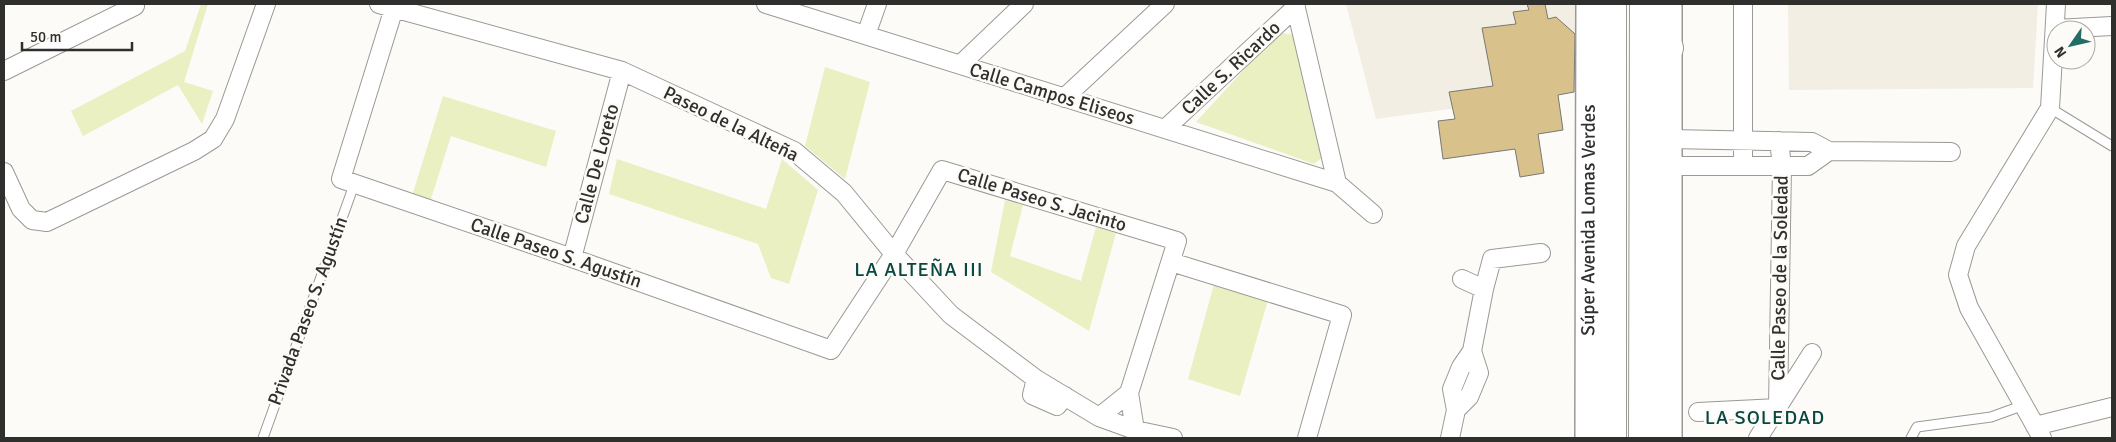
<svg xmlns="http://www.w3.org/2000/svg" width="2116" height="442" viewBox="0 0 2116 442" font-family="Signika,sans-serif">
<style>
.built{fill:#f2eee3}
.green{fill:#eaf0c2}
.building{fill:#d8c18a;stroke:#797875}
.lines{fill:none;stroke-linecap:round;stroke-linejoin:round}
.service-casing{stroke:#9a9995;stroke-width:11}
.minor-casing{stroke:#9a9995;stroke-width:20}
.secondary-casing{stroke:#9a9995;stroke-width:28}
.primary-casing{stroke:#9a9995;stroke-width:30}
.service{stroke:#fff;stroke-width:9}
.minor{stroke:#fff;stroke-width:18}
.secondary{stroke:#fff;stroke-width:25}
.primary{stroke:#fff;stroke-width:28}
.labels{text-anchor:middle;dominant-baseline:central;stroke-width:5;stroke-linejoin:round;paint-order:stroke}
.street-label{font-size:19px;fill:#2f2f2d;stroke:#fcfbf7}
.neighbourhood-label{font-size:20px;letter-spacing:1px;fill:#094842;stroke:#fcfbf7}
</style>
<rect width="100%" height="100%" fill="#fcfbf7"/>
<path class="built" d="M 1346,4 L 1583,4 L 1584,91 L 1376,119 Z
M 1788,4 L 2038,4 L 2033,88 L 1789,90 Z"/>
<path class="green" d="M 201,4 L 208,4 L 184,82 L 213,91 L 202,124 L 178,85 L 83,136 L 71,111 L 185,51 Z
M 1282,33 L 1295,35 L 1322,148 L 1322,158 L 1314,164 L 1196,122 L 1250,63 Z
M 825,67 L 870,82 L 845,179 L 805,146 Z
M 443,96 L 556,131 L 546,167 L 451,136 L 430,202 L 412,196 Z
M 617,159 L 766,209 L 782,159 L 818,190 L 789,284 L 771,278 L 758,244 L 609,194 Z
M 1005,200 L 1023,205 L 1010,256 L 1081,281 L 1096,227 L 1116,233 L 1089,331 L 991,272 Z
M 1214,284 L 1268,300 L 1240,396 L 1188,379 Z"/>
<path class="building" d="M 1527,4 L 1545,4 L 1548,19 L 1556,17 L 1575,34 L 1574,92 L 1558,95 L 1563,130 L 1538,134 L 1544,173 L 1520,177 L 1515,149 L 1443,159 L 1438,121 L 1455,119 L 1449,92 L 1493,86 L 1482,28 L 1516,24 L 1513,12 L 1529,10 Z"/>
<g class="lines">
<g class="service-casing">
<path id="service" d="M 2050,108 L 2112,146
M 263,438 L 354,185
M 1911,438 L 1917,427 L 1991,417 L 2024,405"/>
</g>
<g class="minor-casing">
<path id="minor" d="M 379,4 L 622,71 L 794,151 L 844,193 L 894,254 L 951,315 L 1036,379 L 1099,417 L 1135,430 L 1173,438
M 766,4 L 1337,183 L 1373,214
M 1295,4 L 1337,183
M 1743,4 L 1743,165
M 394,8 L 341,179 L 572,258 L 831,350 L 894,254 L 942,170 L 1177,241 L 1129,393 L 1135,430
M 2055,29 L 2112,26
M 866,35 L 877,4
M 960,65 L 1024,4
M 4,71 L 135,6
M 1064,98 L 1165,4
M 1165,129 L 1296,7
M 1670,139 L 1812,142 L 1829,151 L 1951,152
M 1670,166 L 1808,166 L 1829,151
M 4,172 L 21,209 L 32,220 L 47,222 L 194,151 L 213,139 L 225,119 L 266,4
M 572,258 L 622,71
M 1171,262 L 1342,315 L 1307,438
M 1484,289 L 1492,259 L 1541,253
M 1036,379 L 1032,395 L 1057,406 L 1065,396
M 1778,408 L 1782,166 L 1779,141
M 1456,410 L 1469,397 L 1479,373 L 1472,351 L 1484,289 L 1462,279
M 1698,412 L 1778,408
M 1099,417 L 1129,393
M 2035,426 L 2112,407
M 1450,438 L 1456,410 L 1452,389 L 1461,367 L 1472,351
M 1758,438 L 1812,353
M 2042,438 L 1969,308 L 1958,275 L 1966,246 L 2050,108 L 2056,4"/>
</g>
<g class="secondary-casing">
<g id="secondary">
<path id="s1" d="M 1588,438 L 1589,4"/>
<path d="M 1669,438 L 1669,4"/>
</g>
</g>
<g class="primary-casing">
<path id="primary" d="M 1612,4 L 1612,438
M 1650,4 L 1669,48
M 1643,438 L 1644,4"/>
</g>
<use href="#service" class="service"/>
<use href="#minor" class="minor"/>
<use href="#secondary" class="secondary"/>
<use href="#primary" class="primary"/>
</g>
<g class="labels">
<g class="street-label">
<text transform="translate(1231 68) rotate(-43)">Calle S. Ricardo</text>
<text transform="translate(1052 94) rotate(17)">Calle Campos Eliseos</text>
<text transform="translate(731 124) rotate(26)">Paseo de la Alteña</text>
<text transform="translate(597 164) rotate(-75)">Calle De Loreto</text>
<text transform="translate(1042 200) rotate(17)">Calle Paseo S. Jacinto</text>
<text stroke="none"><textPath href="#s1" startOffset="218">Súper Avenida Lomas Verdes</textPath></text>
<text transform="translate(556 253) rotate(19)">Calle Paseo S. Agustín</text>
<text transform="translate(1780 278) rotate(-89)">Calle Paseo de la Soledad</text>
<text transform="translate(308 311) rotate(-70)">Privada Paseo S. Agustín</text>
</g>
<g class="neighbourhood-label">
<text x="919" y="269">LA ALTEÑA III</text>
<text x="1765" y="417">LA SOLEDAD</text>
</g>
</g>
<rect width="2116" height="442" fill="none" stroke="#2f2f2d" stroke-width="10"/>
<g transform="translate(2071 45) rotate(236)"><circle r="24" fill="#fcfbf7" stroke="#aaa9a6"/>
<path d="M0-4L9 19L0 12L-9 19Z" fill="#246d66"/>
<text y="-8" font-size="14" font-weight="bold" text-anchor="middle" fill="#2f2f2d">N</text>
</g>
<path d="M22 42v8h110v-8" fill="none" stroke="#2f2f2d" stroke-width="2.5"/>
<text x="30" y="42" font-size="15" fill="#2f2f2d" stroke="#fcfbf7" stroke-width="4" paint-order="stroke">50 m</text>
</svg>
